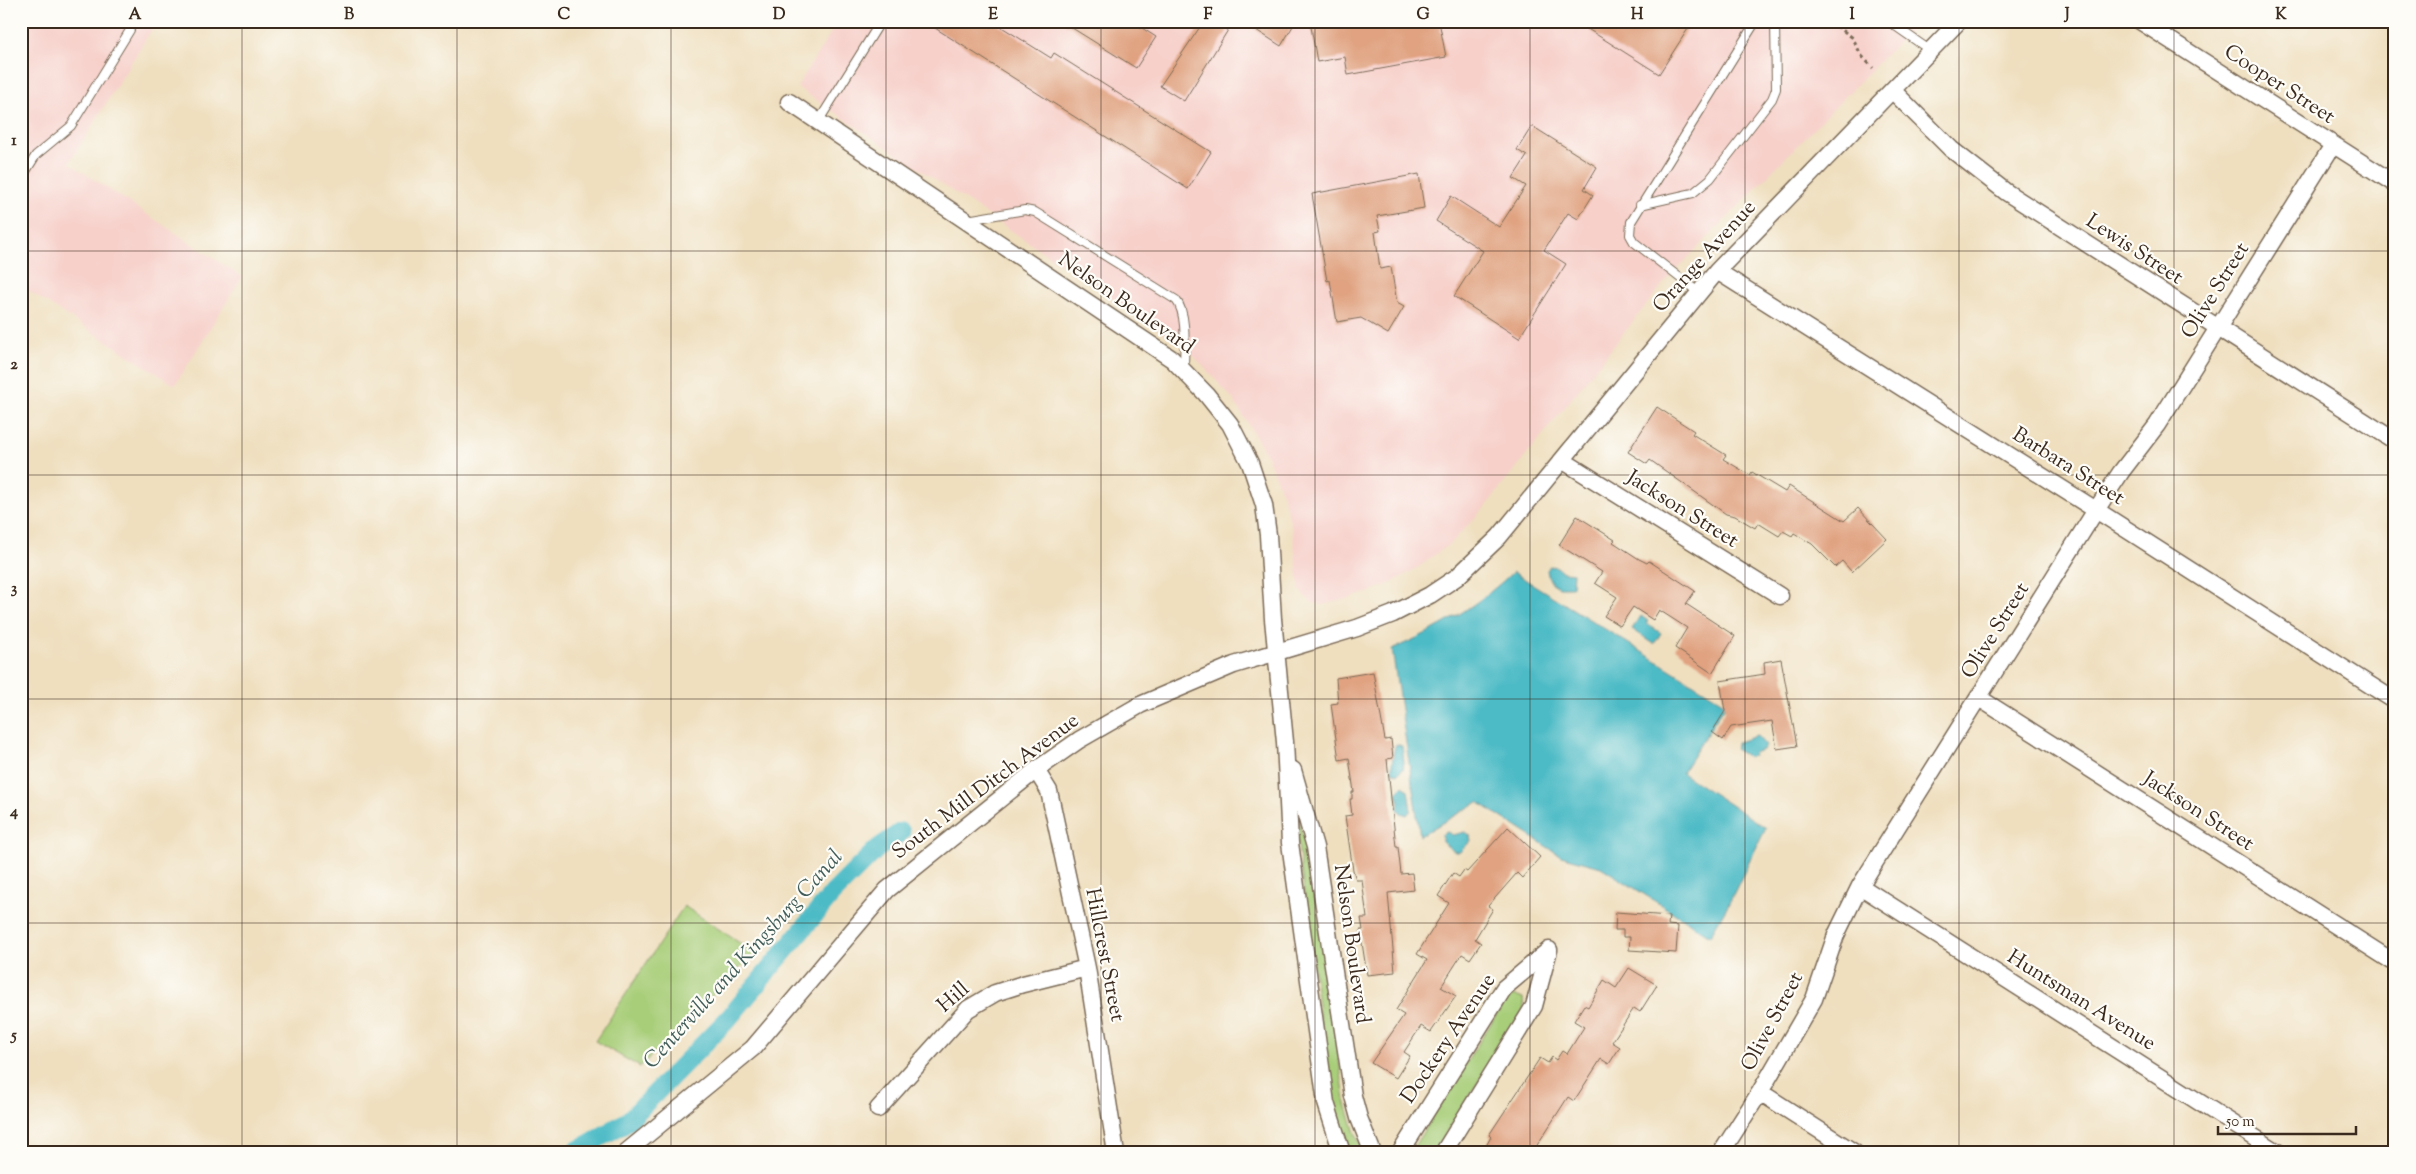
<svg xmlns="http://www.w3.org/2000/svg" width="2416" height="1174" viewBox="0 0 2416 1174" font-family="'Sorts Mill Goudy',serif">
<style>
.built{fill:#f7d0ca}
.green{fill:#a8ce79;stroke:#727c4c}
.water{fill:#4ebbc6;stroke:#447272}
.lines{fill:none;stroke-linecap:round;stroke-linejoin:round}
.canal{stroke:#4ebbc6;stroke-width:19}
.building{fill:#e0a280}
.lane-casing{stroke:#7a6956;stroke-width:10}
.street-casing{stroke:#7a6956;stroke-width:19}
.path{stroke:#7a6956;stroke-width:3;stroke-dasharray:4 4;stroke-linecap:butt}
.lane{stroke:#fff;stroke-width:8}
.street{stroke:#fff;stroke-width:16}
.grid{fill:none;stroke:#3b2a1e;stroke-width:1;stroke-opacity:0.55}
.labels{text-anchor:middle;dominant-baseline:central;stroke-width:4.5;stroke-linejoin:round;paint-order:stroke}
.street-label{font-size:21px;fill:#3b2a1e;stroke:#fdfcf7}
.water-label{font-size:22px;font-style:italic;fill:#425d59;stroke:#fdfcf7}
.neatline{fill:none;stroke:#3b2a1e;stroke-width:2}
.grid-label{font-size:16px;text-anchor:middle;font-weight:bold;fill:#3b2a1e}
</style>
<rect width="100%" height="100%" fill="#fdfcf7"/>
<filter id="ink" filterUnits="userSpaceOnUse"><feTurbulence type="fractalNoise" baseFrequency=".02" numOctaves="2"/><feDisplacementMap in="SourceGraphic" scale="10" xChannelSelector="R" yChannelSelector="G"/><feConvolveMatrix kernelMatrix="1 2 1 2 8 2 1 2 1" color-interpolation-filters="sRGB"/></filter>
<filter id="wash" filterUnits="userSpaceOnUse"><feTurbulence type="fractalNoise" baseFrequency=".0096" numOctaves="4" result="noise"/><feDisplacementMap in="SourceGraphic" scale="20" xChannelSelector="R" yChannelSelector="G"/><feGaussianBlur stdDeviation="1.12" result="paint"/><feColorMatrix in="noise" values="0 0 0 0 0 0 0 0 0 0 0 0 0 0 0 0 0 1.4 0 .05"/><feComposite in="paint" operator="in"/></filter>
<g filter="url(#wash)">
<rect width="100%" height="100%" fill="#efdfbf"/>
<path class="built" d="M 21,21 L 157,21 L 69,163 L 242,277 L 175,385 L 21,286 Z
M 838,21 L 1919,21 L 1668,278 L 1485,507 L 1453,541 L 1423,564 L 1393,582 L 1367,593 L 1323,605 L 1311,602 L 1300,590 L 1292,528 L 1282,493 L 1267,455 L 1233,399 L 1192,354 L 1146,321 L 797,87 Z"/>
<path class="green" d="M 1293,803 L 1308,852 L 1345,1100 L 1354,1130 L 1364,1153 L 1350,1153 L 1333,1105 L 1323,1046 Z
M 684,906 L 755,953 L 640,1067 L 595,1041 Z
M 1513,995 L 1523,999 L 1524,1009 L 1434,1153 L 1410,1153 L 1505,1001 Z"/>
<path class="water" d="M 1549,566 L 1557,567 L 1563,572 L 1573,573 L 1572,587 L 1560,587 L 1551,583 L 1547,571 Z
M 1513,572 L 1726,704 L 1682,773 L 1766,828 L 1729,903 L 1710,936 L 1601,867 L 1561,856 L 1478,802 L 1420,836 L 1392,649 C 1438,630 1477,606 1513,572 Z
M 1641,616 L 1648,621 L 1646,623 L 1661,633 L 1654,644 L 1632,629 Z
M 1757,736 L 1766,746 L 1763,750 L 1755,752 L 1750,758 L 1735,749 L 1738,742 Z
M 1396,744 L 1402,746 L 1404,762 L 1403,769 L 1397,774 L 1392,771 C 1391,768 1394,747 1396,744 Z
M 1403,786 L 1408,790 L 1411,810 L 1407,815 L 1401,813 L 1398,809 L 1399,800 L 1397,792 Z
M 1447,832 L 1453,835 L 1465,832 L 1470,835 L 1471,841 L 1460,852 L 1455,852 L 1442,842 L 1442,835 Z"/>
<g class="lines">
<path class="canal" d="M 573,1153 L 628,1121 L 728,1019 L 833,893 L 877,849 L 901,832"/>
</g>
<g id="blocks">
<path class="building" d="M 924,21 L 992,21 L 1051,58 L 1054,53 L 1211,152 L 1188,189 Z
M 1061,21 L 1131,21 L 1156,37 L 1136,68 Z
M 1204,21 L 1214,21 L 1228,30 L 1184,101 L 1160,86 Z
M 1242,21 L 1296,21 L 1281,46 Z
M 1310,21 L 1439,21 L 1446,57 L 1348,75 L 1345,57 L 1317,62 Z
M 1575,21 L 1693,21 L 1659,74 Z
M 1532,126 L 1597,167 L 1584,189 L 1593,195 L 1578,219 L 1568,213 L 1544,250 L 1566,264 L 1519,338 L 1454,296 L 1483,251 L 1436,221 L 1451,196 L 1499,227 L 1526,186 L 1513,178 L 1527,156 L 1517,150 Z
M 1419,174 L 1424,208 L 1377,216 L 1380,231 L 1375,232 L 1380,269 L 1391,267 L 1397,303 L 1404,307 L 1388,334 L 1361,318 L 1337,322 L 1330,280 L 1327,281 L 1312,194 Z
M 1657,407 L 1694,431 L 1692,434 L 1726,455 L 1723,459 L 1750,475 L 1752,472 L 1785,492 L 1789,486 L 1844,521 L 1858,508 L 1887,539 L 1852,572 L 1842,561 L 1835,567 L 1812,544 L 1794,533 L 1792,536 L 1783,531 L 1779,536 L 1758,523 L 1755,528 L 1735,516 L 1726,514 L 1650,460 L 1647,464 L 1628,452 Z
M 1577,516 L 1615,540 L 1613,542 L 1639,559 L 1647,563 L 1649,561 L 1695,591 L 1686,604 L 1735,636 L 1712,673 L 1675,648 L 1687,628 L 1659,610 L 1653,620 L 1633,607 L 1620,626 L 1604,616 L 1617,597 L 1595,583 L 1602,572 L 1559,545 Z
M 1781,659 L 1797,746 L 1777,749 L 1772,721 L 1731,727 L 1723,740 L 1712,732 L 1725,711 L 1720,681 L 1765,674 L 1764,662 Z
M 1373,672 L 1385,740 L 1391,739 L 1393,758 L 1387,759 L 1396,847 L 1398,847 L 1401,874 L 1412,873 L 1414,890 L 1388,893 L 1395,972 L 1367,975 L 1360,930 L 1363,930 L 1361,918 L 1367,918 L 1362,880 L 1356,880 L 1353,870 L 1345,816 L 1352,815 L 1350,799 L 1352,799 L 1352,792 L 1354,792 L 1349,758 L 1339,760 L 1331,704 L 1338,703 L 1336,678 Z
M 1508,827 L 1540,857 L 1522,878 L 1517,873 L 1488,906 L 1493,909 L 1475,939 L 1481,943 L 1470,959 L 1462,954 L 1441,987 L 1456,996 L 1431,1032 L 1421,1026 L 1404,1052 L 1410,1056 L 1396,1078 L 1371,1063 L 1404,1015 L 1396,1010 L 1427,960 L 1417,954 L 1449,903 L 1438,896 L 1453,873 L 1459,877 L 1464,870 L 1467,872 Z
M 1616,912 L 1669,916 L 1668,925 L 1678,926 L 1676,953 L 1629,950 L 1630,937 L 1623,937 L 1623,930 L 1615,930 Z
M 1629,968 L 1657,985 L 1640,1012 L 1634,1008 L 1612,1042 L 1620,1047 L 1609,1064 L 1601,1059 L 1574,1101 L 1568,1097 L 1532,1153 L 1482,1153 L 1491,1137 L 1489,1135 L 1540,1058 L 1548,1063 L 1552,1057 L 1556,1060 L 1562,1051 L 1567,1054 L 1584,1027 L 1574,1021 L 1584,1005 L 1588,1007 L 1604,980 L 1616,988 Z"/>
</g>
</g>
<g filter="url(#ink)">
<use href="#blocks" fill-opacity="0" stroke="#7a6956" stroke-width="1"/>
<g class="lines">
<g class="lane-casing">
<path id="lane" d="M 1888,21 L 1931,51
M 818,122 L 881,21
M 21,179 L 36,155 L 71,126 L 130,30 L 127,21
M 1640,205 L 1693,193 L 1710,179 L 1772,99 L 1776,89 L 1775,21
M 967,220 L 1025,210 L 1035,212 L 1176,300 C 1188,314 1184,351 1184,368
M 1698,292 L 1634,242 L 1630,235 L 1631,222 L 1756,21"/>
</g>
<g class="street-casing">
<path id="street" d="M 2140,21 L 2395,184
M 1892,90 L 1951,149 L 2006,192 L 2395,441
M 789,102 L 1172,359 L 1206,394 L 1230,424 L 1250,463 L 1264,505 L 1268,535 L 1273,619 L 1285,742 L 1290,843 L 1326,1103 L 1342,1153
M 1717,271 L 2096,510 L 2395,701
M 1562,460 L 1780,596
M 1979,698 L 2395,963
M 1036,770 L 1049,791 L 1087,968 L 1116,1153
M 1293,770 L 1315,847 L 1353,1096 L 1359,1118 L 1373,1153
M 1860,886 L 2279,1153
M 1760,1092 L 1855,1153
M 878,1109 L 968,1009 L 995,993 L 1023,984 L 1087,968
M 625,1153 L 753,1048 L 887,890 L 1036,770 L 1079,740 L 1140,705 L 1234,665 L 1357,628 L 1393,614 L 1430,595 L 1457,577 L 1499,537 L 1717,271 L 1959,21
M 1400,1153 L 1504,988 L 1549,950
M 1443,1153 L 1534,1006 L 1549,950
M 1721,1153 L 1760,1092 L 1814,999 L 1836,935 L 1860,886 L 2096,510 L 2121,472 L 2157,425 L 2333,145"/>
</g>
<path class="path" d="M 1830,21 L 1853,38 L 1861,55 L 1873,68"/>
<use href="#lane" class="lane"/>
<use href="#street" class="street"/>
</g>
</g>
<path class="grid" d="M 242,21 L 242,1153M 457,21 L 457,1153M 671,21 L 671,1153M 886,21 L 886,1153M 1101,21 L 1101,1153M 1315,21 L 1315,1153M 1530,21 L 1530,1153M 1745,21 L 1745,1153M 1959,21 L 1959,1153M 2174,21 L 2174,1153M 21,251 L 2395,251M 21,475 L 2395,475M 21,699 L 2395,699M 21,923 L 2395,923"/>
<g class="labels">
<g class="street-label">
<text transform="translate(2279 85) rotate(33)">Cooper Street</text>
<text transform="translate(2134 250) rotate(33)">Lewis Street</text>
<text transform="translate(1705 257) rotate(-48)">Orange Avenue</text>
<text transform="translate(2216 291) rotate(-58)">Olive Street</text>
<text transform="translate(1126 304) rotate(35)">Nelson Boulevard</text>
<text transform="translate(2068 467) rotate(32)">Barbara Street</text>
<text transform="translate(1682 510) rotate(32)">Jackson Street</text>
<text transform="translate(1996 631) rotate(-58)">Olive Street</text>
<text transform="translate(986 787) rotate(-37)">South Mill Ditch Avenue</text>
<text transform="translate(2198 812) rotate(33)">Jackson Street</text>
<text transform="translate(1351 944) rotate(82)">Nelson Boulevard</text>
<text transform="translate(1104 955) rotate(79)">Hillcrest Street</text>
<text transform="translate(954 998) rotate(-41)">Hill</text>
<text transform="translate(2081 1001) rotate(32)">Huntsman Avenue</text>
<text transform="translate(1773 1022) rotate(-62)">Olive Street</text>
<text transform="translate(1449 1039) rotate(-56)">Dockery Avenue</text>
</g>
<g class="water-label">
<text transform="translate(744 960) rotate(-48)">Centerville and Kingsburg Canal</text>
</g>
</g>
<rect width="2416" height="1174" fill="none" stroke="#fdfcf7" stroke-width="55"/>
<path d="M2218 1126v8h138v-8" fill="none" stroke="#3b2a1e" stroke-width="2.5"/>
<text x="2226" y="1126" font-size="15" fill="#3b2a1e" stroke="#fdfcf7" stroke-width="4" paint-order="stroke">50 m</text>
<rect x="28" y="28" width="2360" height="1118" class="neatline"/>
<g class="grid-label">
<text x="135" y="19">A</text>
<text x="349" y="19">B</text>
<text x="564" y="19">C</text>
<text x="779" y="19">D</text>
<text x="993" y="19">E</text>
<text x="1208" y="19">F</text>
<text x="1423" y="19">G</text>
<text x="1637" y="19">H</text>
<text x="1852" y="19">I</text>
<text x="2067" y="19">J</text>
<text x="2281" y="19">K</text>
<text x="14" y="145">1</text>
<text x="14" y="369">2</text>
<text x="14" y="593">3</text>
<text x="14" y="816">4</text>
<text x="14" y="1040">5</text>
</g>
</svg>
